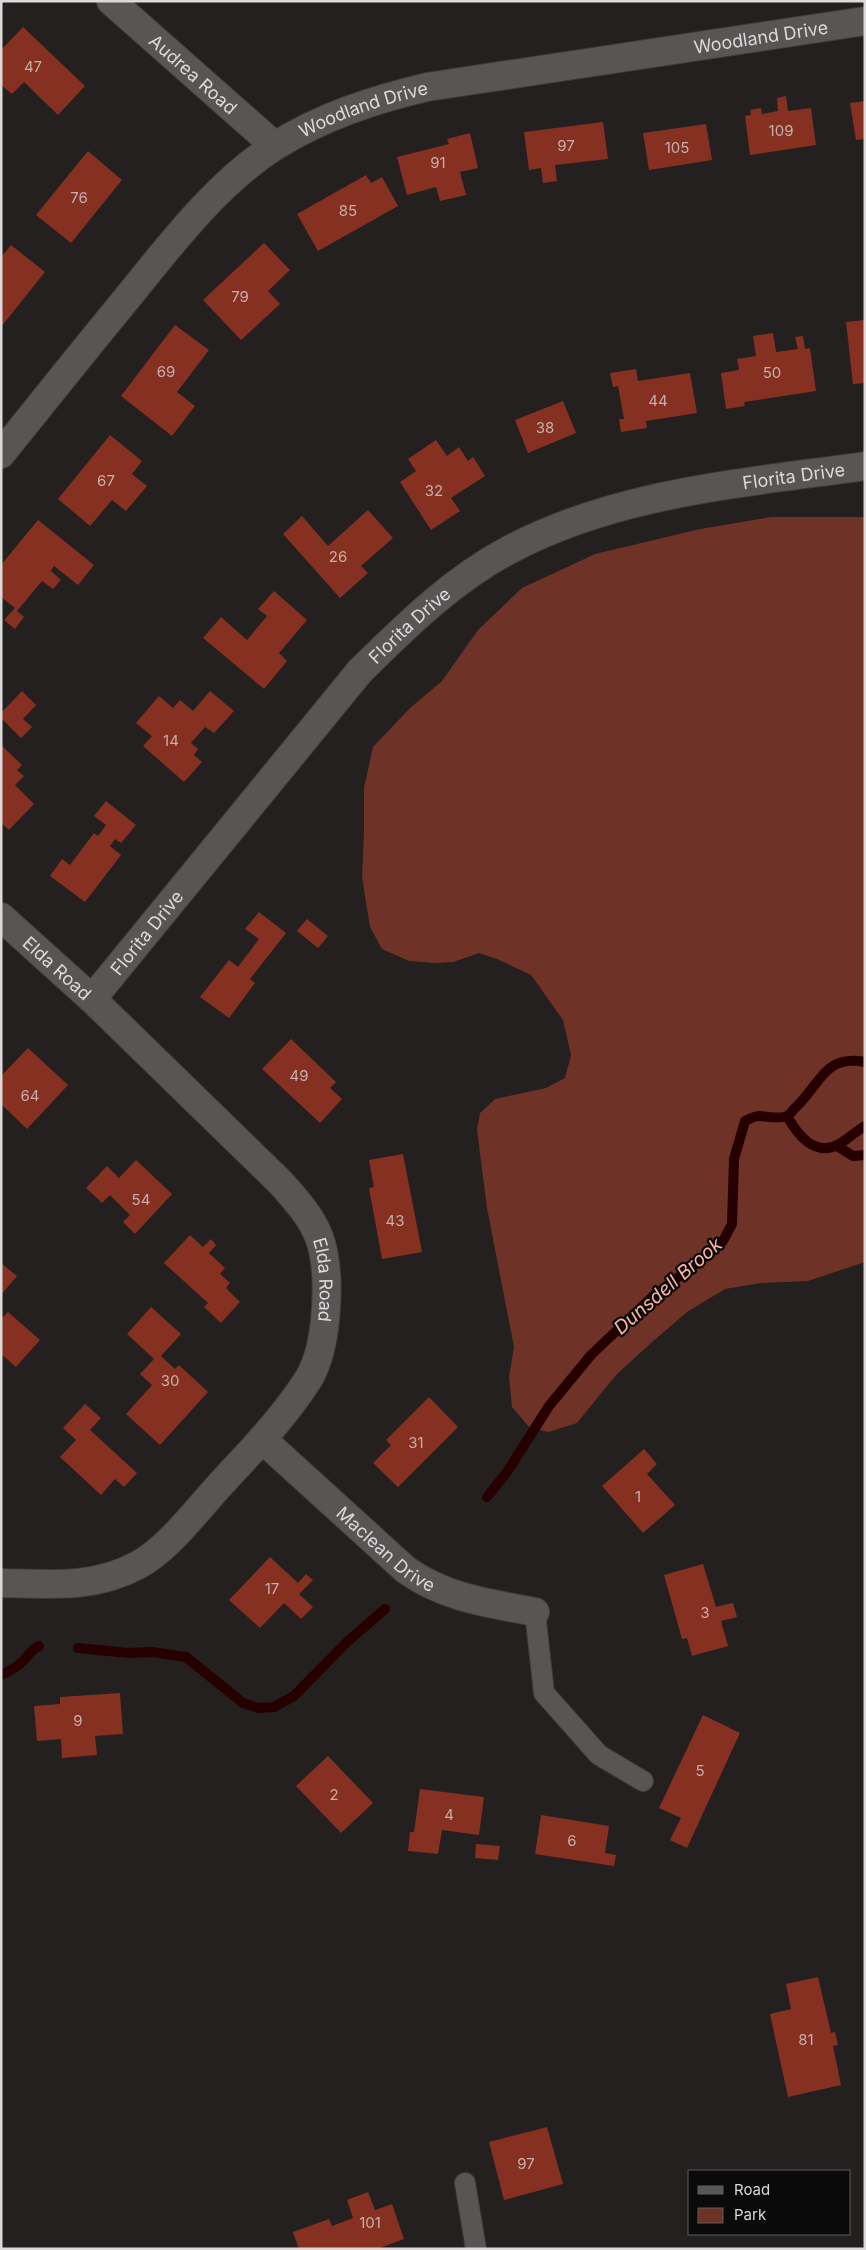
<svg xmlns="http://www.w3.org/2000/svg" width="866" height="2250" viewBox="0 0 866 2250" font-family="Inter,sans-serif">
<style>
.green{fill:#6e3227}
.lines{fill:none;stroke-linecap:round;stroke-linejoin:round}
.stream{stroke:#260000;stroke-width:10}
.building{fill:#863022}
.lane-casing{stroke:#3e3c3b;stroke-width:22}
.street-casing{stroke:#3e3c3b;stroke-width:30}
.lane{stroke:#595555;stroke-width:20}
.street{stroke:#595555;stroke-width:28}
.labels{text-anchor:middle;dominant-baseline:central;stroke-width:4.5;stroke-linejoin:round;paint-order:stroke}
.number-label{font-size:15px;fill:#c6afab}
.street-label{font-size:18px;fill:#dbd9d9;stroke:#0b0a0a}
.water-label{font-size:19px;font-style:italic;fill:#feb3a3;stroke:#0b0a0a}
</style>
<rect width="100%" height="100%" fill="#23201f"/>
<path class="green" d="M 771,517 L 865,517 L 865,1262 L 808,1281 L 761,1283 L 725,1289 L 687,1312 L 651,1343 L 616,1375 L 577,1423 L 549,1432 L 530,1428 L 512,1407 L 509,1377 L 514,1347 L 487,1208 L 477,1130 L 480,1113 L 495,1099 L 546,1088 L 565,1078 L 571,1055 L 563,1020 L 531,975 L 497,959 L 479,953 L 453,962 L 435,963 L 409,961 L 382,949 L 370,927 L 362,877 L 364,833 L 364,788 L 373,747 L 410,708 L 442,681 L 478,630 L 522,588 L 595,554 L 700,529 Z"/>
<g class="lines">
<path class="stream" d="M 787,1116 C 797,1134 815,1158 839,1144 C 848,1139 856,1131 865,1126
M 837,1146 L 853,1156 L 865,1155
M 487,1497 L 507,1472 L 549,1406 L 591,1355 L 652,1297 L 705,1257 L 723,1241 L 732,1224 L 734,1159 L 745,1121 C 749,1119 755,1116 759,1116 C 768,1116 778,1120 787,1116 C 790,1115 793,1110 795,1108 C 820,1086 823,1054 865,1062
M 78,1648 L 128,1653 L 152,1652 L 186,1657 L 243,1703 L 258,1708 L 274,1707 L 294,1696 L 347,1642 L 385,1609
M 1,1675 C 10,1671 17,1667 23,1661 C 29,1655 31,1650 39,1646"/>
</g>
<path class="building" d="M 23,27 L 85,86 L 58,115 L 24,82 L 12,94 L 1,85 L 1,50 Z
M 786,96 L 788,111 L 811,108 L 816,145 L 750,155 L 745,116 L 751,115 L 750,110 L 761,108 L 762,114 L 778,111 L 777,98 Z
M 865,101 L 865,139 L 856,140 L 850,103 Z
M 603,122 L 608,159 L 555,165 L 557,181 L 543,183 L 541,168 L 529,170 L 524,132 Z
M 706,124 L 712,160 L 649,170 L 643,133 Z
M 470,133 L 478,168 L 460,172 L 466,195 L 440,201 L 436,187 L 407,195 L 397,157 L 449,144 L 447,139 Z
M 88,151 L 122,180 L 71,243 L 36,215 Z
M 366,175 L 371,183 L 382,177 L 398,206 L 318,251 L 297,214 Z
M 264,243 L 290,270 L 268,291 L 280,304 L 241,340 L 203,300 Z
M 11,245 L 45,272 L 1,327 L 1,257 Z
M 865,320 L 865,383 L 853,384 L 846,322 Z
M 175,325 L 209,350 L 177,392 L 195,406 L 172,436 L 121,396 Z
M 773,333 L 776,352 L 798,349 L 795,337 L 803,336 L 805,349 L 810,348 L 816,391 L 744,402 L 745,406 L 726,409 L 721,373 L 739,370 L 737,359 L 756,356 L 753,336 Z
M 636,369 L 638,381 L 690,373 L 697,413 L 646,421 L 647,428 L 621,432 L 619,419 L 624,419 L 618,386 L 613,387 L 610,373 Z
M 563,401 L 576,433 L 528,453 L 515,420 Z
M 110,435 L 142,461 L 132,474 L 147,486 L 126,511 L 112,500 L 90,526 L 58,499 Z
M 436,440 L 447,456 L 459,447 L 468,461 L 473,457 L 485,476 L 451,498 L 460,511 L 431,530 L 400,482 L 416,471 L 408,459 Z
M 368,510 L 393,538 L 361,566 L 368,573 L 340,598 L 283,534 L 302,516 L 328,546 Z
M 38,520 L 94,565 L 78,585 L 54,566 L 51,571 L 61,580 L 53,589 L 42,581 L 17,611 L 24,617 L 15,629 L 4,620 L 15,608 L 1,597 L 1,565 Z
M 274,591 L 307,620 L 279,653 L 287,661 L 264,689 L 203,638 L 221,617 L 247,640 L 267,616 L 258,609 Z
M 22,691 L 36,705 L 23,719 L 32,727 L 21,738 L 1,718 L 1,713 Z
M 210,691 L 234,711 L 214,733 L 205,727 L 191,743 L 198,749 L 194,755 L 202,762 L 184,782 L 143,746 L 152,736 L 136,723 L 159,696 L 173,708 L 180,700 L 193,711 Z
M 1,745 L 22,765 L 17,770 L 24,776 L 15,785 L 34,804 L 9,830 L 1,823 Z
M 106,801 L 136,825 L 121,843 L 115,839 L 110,846 L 121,855 L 85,902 L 50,876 L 62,859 L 70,865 L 94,833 L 98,836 L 106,825 L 94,816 Z
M 259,912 L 286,933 L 250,979 L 255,983 L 229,1018 L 200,997 L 229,960 L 238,967 L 259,939 L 245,929 Z
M 307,919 L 328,936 L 318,948 L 297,931 Z
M 291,1039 L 336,1082 L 330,1088 L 342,1099 L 320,1123 L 262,1069 Z
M 28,1048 L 68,1085 L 27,1129 L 1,1104 L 1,1076 Z
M 403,1154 L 422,1252 L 382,1259 L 369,1188 L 374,1187 L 369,1160 Z
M 136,1160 L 172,1194 L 135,1234 L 123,1222 L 130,1215 L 110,1195 L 102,1203 L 86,1188 L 107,1166 L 119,1178 Z
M 190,1235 L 203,1247 L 211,1239 L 216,1245 L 209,1253 L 225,1268 L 220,1274 L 230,1283 L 226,1288 L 240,1302 L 221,1323 L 204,1307 L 208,1303 L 164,1263 Z
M 1,1263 L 17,1276 L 1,1295 Z
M 151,1307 L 181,1334 L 161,1356 L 175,1369 L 179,1365 L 208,1392 L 160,1445 L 126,1414 L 152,1385 L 140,1374 L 154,1359 L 127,1334 Z
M 8,1312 L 40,1340 L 16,1367 L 1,1354 L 1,1319 Z
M 429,1397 L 458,1427 L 398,1487 L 373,1463 L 391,1445 L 386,1440 Z
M 85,1404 L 101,1418 L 90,1430 L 137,1473 L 124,1487 L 115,1479 L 101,1495 L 60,1457 L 76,1440 L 63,1428 Z
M 644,1449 L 657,1464 L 647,1474 L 675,1505 L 643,1533 L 602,1486 Z
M 270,1557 L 298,1583 L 306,1574 L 313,1580 L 299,1594 L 313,1607 L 301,1619 L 284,1603 L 260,1628 L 229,1600 Z
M 703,1564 L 716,1607 L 733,1603 L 737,1617 L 721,1621 L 728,1646 L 692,1656 L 687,1638 L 682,1639 L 664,1575 Z
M 120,1693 L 123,1734 L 95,1736 L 97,1755 L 62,1758 L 61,1739 L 37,1741 L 34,1706 L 60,1704 L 60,1697 Z
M 703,1715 L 740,1733 L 687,1848 L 670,1840 L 681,1818 L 659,1808 Z
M 328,1756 L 373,1803 L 341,1833 L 296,1786 Z
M 420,1789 L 484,1797 L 479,1835 L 442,1830 L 438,1854 L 408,1851 L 410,1832 L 414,1832 Z
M 541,1815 L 609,1826 L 605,1853 L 616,1855 L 614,1866 L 535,1854 Z
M 476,1844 L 500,1846 L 498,1860 L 475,1858 Z
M 818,1977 L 831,2033 L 835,2032 L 838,2045 L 833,2046 L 841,2085 L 788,2097 L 770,2014 L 791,2009 L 786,1984 Z
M 547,2127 L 563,2184 L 504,2200 L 489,2142 Z
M 368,2192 L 375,2210 L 392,2204 L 404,2239 L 377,2249 L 299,2249 L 293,2232 L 329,2219 L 332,2226 L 353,2218 L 347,2200 Z"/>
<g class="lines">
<g class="lane-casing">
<path id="lane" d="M 535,1612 L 544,1693 L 599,1755 L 643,1781
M 465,2183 L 476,2249"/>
</g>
<g class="street-casing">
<g id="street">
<path id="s1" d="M 111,1 L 275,146"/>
<path id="s2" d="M 1,454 C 43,402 85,349 128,297 C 170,245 218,182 275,146 C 323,116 373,100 427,87 L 865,21"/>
<path id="s3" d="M 1,917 L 92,999 L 280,1182 C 295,1199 311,1216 319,1237 C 332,1272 328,1346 309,1378 C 284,1418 250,1452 219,1486 C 197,1510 167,1550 138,1565 C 94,1589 50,1584 1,1583"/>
<path id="s4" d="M 92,999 L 360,671 C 406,626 452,580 509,550 C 618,492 745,483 865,466"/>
<path id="s5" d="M 262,1439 L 406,1570 C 446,1598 487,1603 535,1612"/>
</g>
</g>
<use href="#lane" class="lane"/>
<use href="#street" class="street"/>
</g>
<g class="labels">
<g class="number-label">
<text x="33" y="66">47</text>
<text x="781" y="130">109</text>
<text x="566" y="145">97</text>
<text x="677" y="147">105</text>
<text x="438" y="162">91</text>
<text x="79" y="197">76</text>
<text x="348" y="210">85</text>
<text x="240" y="296">79</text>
<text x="166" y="371">69</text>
<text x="772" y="372">50</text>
<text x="658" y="400">44</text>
<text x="545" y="427">38</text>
<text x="106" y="480">67</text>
<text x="434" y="490">32</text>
<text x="338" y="556">26</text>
<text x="171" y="740">14</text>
<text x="299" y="1075">49</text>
<text x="30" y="1095">64</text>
<text x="141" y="1199">54</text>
<text x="395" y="1220">43</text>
<text x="170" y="1380">30</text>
<text x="416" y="1442">31</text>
<text x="638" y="1496">1</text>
<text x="272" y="1588">17</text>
<text x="705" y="1612">3</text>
<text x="78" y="1720">9</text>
<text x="700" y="1770">5</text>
<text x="334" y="1794">2</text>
<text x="449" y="1814">4</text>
<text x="572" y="1840">6</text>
<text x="806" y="2039">81</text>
<text x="526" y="2163">97</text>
<text x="370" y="2222">101</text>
</g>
<g class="street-label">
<text stroke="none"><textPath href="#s2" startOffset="915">Woodland Drive</textPath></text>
<text stroke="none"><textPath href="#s1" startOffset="110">Audrea Road</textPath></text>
<text stroke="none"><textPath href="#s2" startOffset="510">Woodland Drive</textPath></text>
<text stroke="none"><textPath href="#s4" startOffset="912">Florita Drive</textPath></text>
<text stroke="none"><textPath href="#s4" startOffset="491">Florita Drive</textPath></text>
<text stroke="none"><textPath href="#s4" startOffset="86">Florita Drive</textPath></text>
<text stroke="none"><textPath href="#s3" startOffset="76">Elda Road</textPath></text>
<text stroke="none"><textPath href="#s3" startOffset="496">Elda Road</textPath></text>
<text stroke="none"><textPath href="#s5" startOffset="166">Maclean Drive</textPath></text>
</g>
<g class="water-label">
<text transform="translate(668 1286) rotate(-41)">Dunsdell Brook</text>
</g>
</g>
<rect width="866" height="2250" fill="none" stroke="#dbd9d9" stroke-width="5"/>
<rect x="688" y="2170" width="162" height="65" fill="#0b0a0a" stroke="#5e5d5d"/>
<rect x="698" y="2186" width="25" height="8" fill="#595555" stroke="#5e5d5d"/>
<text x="734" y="2195" font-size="15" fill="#dbd9d9">Road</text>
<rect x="698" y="2208" width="25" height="15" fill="#6e3227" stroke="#5e5d5d"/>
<text x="734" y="2220" font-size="15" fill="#dbd9d9">Park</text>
</svg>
